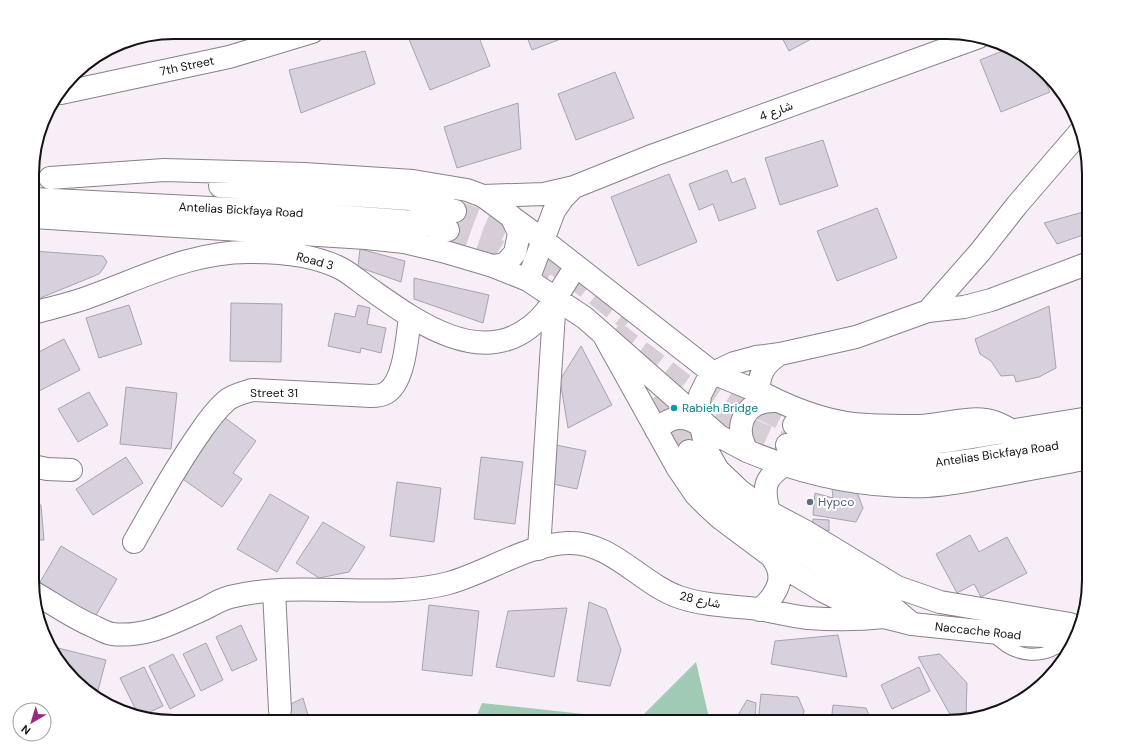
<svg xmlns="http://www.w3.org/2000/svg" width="1121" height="754" viewBox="0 0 1121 754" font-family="'DM Sans',Vazirmatn,sans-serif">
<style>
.green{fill:#a1cab4}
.building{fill:#d6d1dd;stroke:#a9a3af}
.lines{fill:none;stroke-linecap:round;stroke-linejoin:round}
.trunk-tunnel{stroke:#d6cdd6;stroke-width:22;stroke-dasharray:22 11;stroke-linecap:butt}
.service-casing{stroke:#898089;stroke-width:13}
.minor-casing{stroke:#898089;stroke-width:24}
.tertiary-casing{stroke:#898089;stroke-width:24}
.trunk-casing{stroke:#898089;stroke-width:24}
.service{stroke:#fff;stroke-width:11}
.minor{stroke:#fff;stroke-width:22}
.tertiary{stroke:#fff;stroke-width:22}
.trunk{stroke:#fff;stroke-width:22}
.culture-dot{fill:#0f9aa8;stroke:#fff;stroke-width:1.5}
.service-dot{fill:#5c6f8a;stroke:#fff;stroke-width:1.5}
.labels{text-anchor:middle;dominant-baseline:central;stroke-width:4;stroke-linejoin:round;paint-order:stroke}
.street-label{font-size:12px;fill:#151215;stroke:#fff}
.culture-label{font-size:12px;fill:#0d838f;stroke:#fff;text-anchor:start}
.service-label{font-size:12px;fill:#4e5e75;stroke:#fff;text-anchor:start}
.rim{fill:none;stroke:#151215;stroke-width:2}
</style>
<rect width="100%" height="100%" fill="#f8eef8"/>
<path class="green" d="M 696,662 L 710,722 L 474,722 L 482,703 L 638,720 Z"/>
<path class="building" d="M 406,32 L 477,32 L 490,66 L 430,90 Z
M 525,32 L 579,32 L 532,50 Z
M 779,32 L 824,32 L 789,51 Z
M 1010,48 L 1026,56 L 1042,74 L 1050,92 L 1001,112 L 980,60 Z
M 365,51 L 375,84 L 301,113 L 289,70 Z
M 615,72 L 634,118 L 576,140 L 558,94 Z
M 518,103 L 521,149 L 457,168 L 444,127 Z
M 823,140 L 838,186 L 780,205 L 765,158 Z
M 727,170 L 732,183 L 745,178 L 756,208 L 719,221 L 713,204 L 699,210 L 689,184 Z
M 669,174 L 697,242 L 638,266 L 611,197 Z
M 877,208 L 897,258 L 837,281 L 817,231 Z
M 1089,209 L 1089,233 L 1057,244 L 1044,223 L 1083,212 Z
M 360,249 L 405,261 L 401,282 L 358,267 Z
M 33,251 L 103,256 L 107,262 L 103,269 L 99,274 L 33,301 Z
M 414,278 L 489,295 L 483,323 L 414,299 Z
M 1089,293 L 1089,315 L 1082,296 Z
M 231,303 L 282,304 L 281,362 L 230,361 Z
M 129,305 L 142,344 L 99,358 L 86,318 Z
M 358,305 L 370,308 L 367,324 L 386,328 L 381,353 L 361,348 L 360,353 L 328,346 L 335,313 L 355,317 Z
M 1049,306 L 1056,368 L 1039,377 L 1016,382 L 1014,375 L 1001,376 L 991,361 L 980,354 L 975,339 Z
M 64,339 L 80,370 L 39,391 L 33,380 L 33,355 Z
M 581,346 L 612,405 L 568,428 L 560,380 Z
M 126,387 L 177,393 L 171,449 L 120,444 Z
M 89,392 L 108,425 L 78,442 L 58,409 Z
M 224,417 L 256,441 L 233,473 L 242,479 L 222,507 L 180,477 Z
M 556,445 L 586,451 L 577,489 L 548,483 Z
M 126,457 L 143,483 L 93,515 L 76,489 Z
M 481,457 L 523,462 L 515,524 L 474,519 Z
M 397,482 L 441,488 L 434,542 L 390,536 Z
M 832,488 L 857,492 L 863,508 L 856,522 L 813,515 L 815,493 L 833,498 Z
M 270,494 L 309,517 L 277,572 L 237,549 Z
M 33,503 L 41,505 L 44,540 L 33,540 Z
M 813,519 L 829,520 L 829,531 L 812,527 Z
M 323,522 L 365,547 L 349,572 L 319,578 L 296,563 Z
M 970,535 L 979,552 L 1007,537 L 1027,573 L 981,597 L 974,584 L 957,593 L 936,554 Z
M 61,546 L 117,579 L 95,617 L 39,584 Z
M 589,602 L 606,609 L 621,650 L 610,686 L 577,681 Z
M 429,605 L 479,611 L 472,676 L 422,670 Z
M 567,608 L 554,677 L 496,667 L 508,611 Z
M 241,625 L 257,660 L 232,671 L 216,637 Z
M 838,635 L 847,677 L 771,664 L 775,641 Z
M 206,643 L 223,680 L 201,691 L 183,654 Z
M 54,647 L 106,660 L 96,698 L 52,652 Z
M 173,654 L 195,696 L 170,709 L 149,666 Z
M 940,654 L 967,683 L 966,717 L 952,718 L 918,657 Z
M 144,667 L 163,706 L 141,716 L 139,716 L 120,678 Z
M 919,667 L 930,691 L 892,709 L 881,685 Z
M 761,694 L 798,697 L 804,711 L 802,722 L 758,722 Z
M 303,698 L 310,722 L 284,722 L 289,705 Z
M 747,700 L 756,703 L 755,722 L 734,722 Z
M 833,705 L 866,708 L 872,722 L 831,722 Z"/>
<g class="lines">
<path class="trunk-tunnel" d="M 455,211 C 466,215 478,219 489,224 C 539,248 586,287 629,321
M 448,230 L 488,244 L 546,281
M 614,331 L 733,422 L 787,445
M 639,368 L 689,451
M 703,376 L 749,403 L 794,425"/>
<g class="service-casing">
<path id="service" d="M 993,635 C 1015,659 1045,661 1069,639"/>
</g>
<g class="minor-casing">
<path id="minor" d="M 61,93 L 229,57 L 312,32
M 928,311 L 964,307 L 991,300 L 1089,263
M 33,466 L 47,469 L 71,470
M 134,542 C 155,505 175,468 199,434 C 207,422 216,410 226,401 C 233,395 243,393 252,390 L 371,396 C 376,396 381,396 386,393 C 405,382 407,337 410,317
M 539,549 L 555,297
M 274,591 L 280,710"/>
</g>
<g class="tertiary-casing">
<path id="tertiary" d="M 483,196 L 544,194 L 574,187 L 654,155 L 979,37
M 543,240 L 713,373 L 759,392 C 758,374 765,363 780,354
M 493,266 L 528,280 L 585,318 L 719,436 L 747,451
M 528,280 L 554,211 L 563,198 L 574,187
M 33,313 C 51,308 69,304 86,298 C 140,279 194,250 253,252 C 281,252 314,255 340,268 C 350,273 360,282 370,289 C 413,319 478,368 530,327 C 550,312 562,287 576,266
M 603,334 L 677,467 L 696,495 L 708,507 L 720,518 L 795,574 L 823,591 L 853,606 L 884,617 L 912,624 L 1018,635 L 1073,637
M 656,430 C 671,416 683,414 700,425
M 33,592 C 54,604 73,618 95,627 C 101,630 106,633 112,634 C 147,638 174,622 206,608 C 213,604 222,599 230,597 C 300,579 380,601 449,583 C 488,572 528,544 568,543 C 611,541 641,584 679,597 C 705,606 732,606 759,609 C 775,612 791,616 808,618 C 833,620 858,620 884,617
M 760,610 C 778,593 788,576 770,555
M 1076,627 L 1070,624 L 940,602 L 897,587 L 803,530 L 769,512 L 740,491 L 718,470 L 706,449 L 698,411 L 700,395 L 708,379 L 713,373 L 734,363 L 756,357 L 780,354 L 856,337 L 928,311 L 980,252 L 1017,205 L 1079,133"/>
</g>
<g class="trunk-casing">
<path id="trunk" d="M 50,178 L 164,170 L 304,174 L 413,181 L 467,190 L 483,196 L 543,240
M 220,186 L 409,199 L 455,211
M 33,199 L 269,211 L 375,219 L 402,221 L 429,225 L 448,230
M 33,217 L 366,238 L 404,242 L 442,251 L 493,266 L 505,264 L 515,253 L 519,233 L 511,216
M 764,394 C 795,410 832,424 868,425 C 885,426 903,426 920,426 C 940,425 967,417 986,420 C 996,421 1003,426 1011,430
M 777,401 C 746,399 732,425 747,451 C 805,475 864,488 927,486 C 951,485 976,479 999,475 C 1029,469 1059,464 1089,458
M 794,425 L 847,439 L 871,442 L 923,443 L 948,441 L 1089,418
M 787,445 C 836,462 887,467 939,464 C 965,463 991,456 1017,452 C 1041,447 1065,444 1089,440
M 689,451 L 704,477 L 715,491 L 747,519 L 843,578 L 879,596 L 912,624
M 769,512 C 763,489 763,478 785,465"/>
</g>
<use href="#service" class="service"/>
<use href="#minor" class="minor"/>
<use href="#tertiary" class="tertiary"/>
<use href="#trunk" class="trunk"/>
</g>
<circle class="culture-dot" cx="674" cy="408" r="4"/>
<circle class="service-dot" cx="810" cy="502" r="4"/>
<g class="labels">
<g class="street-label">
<text transform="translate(187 66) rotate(-12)">7th Street</text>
<text transform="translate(776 111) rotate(-20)">شارع 4</text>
<text transform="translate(241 210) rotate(3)">Antelias Bickfaya Road</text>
<text transform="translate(315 261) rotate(15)">Road 3</text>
<text x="274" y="393">Street 31</text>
<text transform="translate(997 454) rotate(-8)">Antelias Bickfaya Road</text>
<text transform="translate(700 600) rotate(12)">شارع 28</text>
<text transform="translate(978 631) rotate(6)">Naccache Road</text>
</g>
<g class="culture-label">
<text x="682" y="408">Rabieh Bridge</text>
</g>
<g class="service-label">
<text x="818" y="502">Hypco</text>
</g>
</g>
<path d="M0 0H1121V754H0ZM174 39H947A135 135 0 0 1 1082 174V580A135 135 0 0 1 947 715H174A135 135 0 0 1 39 580V174A135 135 0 0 1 174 39Z" fill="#fff" fill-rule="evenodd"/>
<path class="rim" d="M174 39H947A135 135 0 0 1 1082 174V580A135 135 0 0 1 947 715H174A135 135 0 0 1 39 580V174A135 135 0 0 1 174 39Z"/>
<g transform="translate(32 722) rotate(218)"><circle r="19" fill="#ffffff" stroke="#a1a0a1"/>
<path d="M0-3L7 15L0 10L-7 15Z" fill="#9c2884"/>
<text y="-6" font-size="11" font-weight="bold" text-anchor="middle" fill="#151215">N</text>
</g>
</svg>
